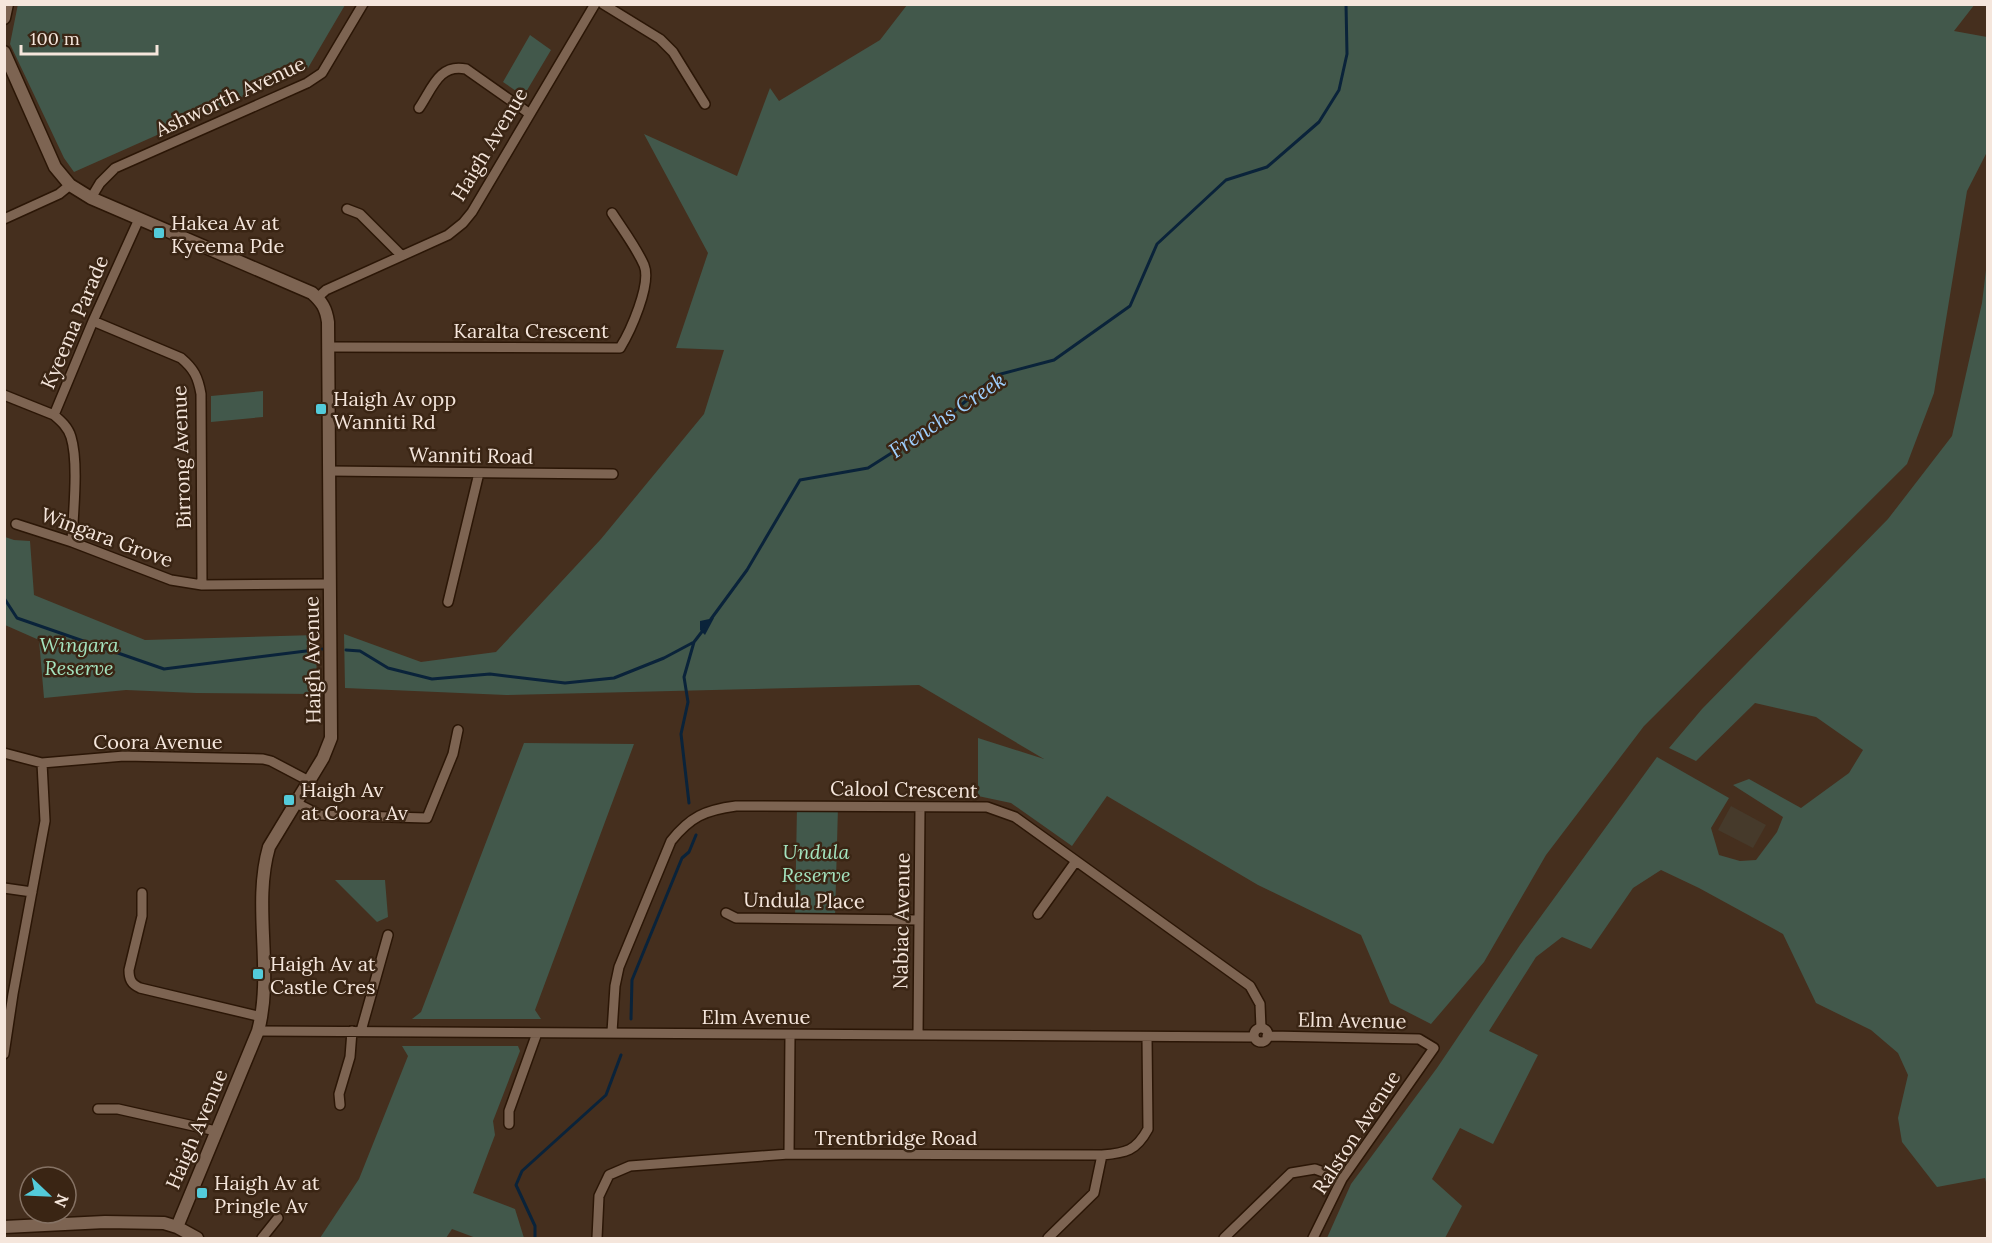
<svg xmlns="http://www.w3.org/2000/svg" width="1992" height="1243" viewBox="0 0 1992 1243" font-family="Lora,serif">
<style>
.industrial{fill:#463a2b}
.green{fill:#42584b}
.water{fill:#0a233a}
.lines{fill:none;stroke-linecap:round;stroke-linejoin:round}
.stream{stroke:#0a233a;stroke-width:3}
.minor-casing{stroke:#2b1606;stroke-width:12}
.tertiary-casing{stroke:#2b1606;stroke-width:15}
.minor{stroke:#7d6452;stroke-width:9}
.tertiary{stroke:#7d6452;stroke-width:12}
.poi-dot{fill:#53cbda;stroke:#3a2514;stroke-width:2}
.labels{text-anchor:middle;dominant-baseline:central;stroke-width:5;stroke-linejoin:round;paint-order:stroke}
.street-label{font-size:20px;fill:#f5e6dc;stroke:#3a2514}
.poi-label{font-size:20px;fill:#f5e6dc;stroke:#3a2514;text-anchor:start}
.park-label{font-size:20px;font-style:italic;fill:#a4e4bf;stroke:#3a2514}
.water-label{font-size:21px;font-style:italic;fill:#9fcffe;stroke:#3a2514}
</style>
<rect width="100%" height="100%" fill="#452f1e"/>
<path class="industrial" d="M 1731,806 L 1766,825 L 1753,848 L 1718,830 Z"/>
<path class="green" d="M 18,4 L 345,4 L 345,5 L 308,68 L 74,172 L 64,158 L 10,44 Z
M 1975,4 L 1954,31 L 1987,37 L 1987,152 L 1967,191 L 1934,393 L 1907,464 L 1644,726 L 1546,855 L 1484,962 L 1431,1024 L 1390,1003 L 1361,935 L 1258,885 L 1107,796 L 1072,846 L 1011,803 L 978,796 L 978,738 L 1044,759 L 919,685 L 506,695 L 345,688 L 344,634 L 421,662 L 496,652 L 601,539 L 704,414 L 724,350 L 676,348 L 708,253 L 644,134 L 737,176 L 770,88 L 779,101 L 880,40 L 907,5 Z
M 530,35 L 551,50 L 526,92 L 519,93 L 503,82 Z
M 1987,262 L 1987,1186 L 1985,1178 L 1937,1187 L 1902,1142 L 1898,1118 L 1908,1075 L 1898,1053 L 1871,1030 L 1816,1003 L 1783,934 L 1699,888 L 1661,870 L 1633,888 L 1591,949 L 1562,937 L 1536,957 L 1489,1031 L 1538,1055 L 1493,1144 L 1460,1128 L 1432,1179 L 1462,1206 L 1445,1238 L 1327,1238 L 1351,1184 L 1437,1068 L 1520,945 L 1657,757 L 1729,798 L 1711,828 L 1719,855 L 1740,861 L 1756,860 L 1777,832 L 1783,817 L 1733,785 L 1749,779 L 1801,808 L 1849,773 L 1863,750 L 1816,717 L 1755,703 L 1696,761 L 1669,748 L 1702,709 L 1888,519 L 1952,436 L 1982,303 Z
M 263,391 L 263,417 L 211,422 L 211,396 Z
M 5,537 L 14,540 L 30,541 L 34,595 L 145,640 L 316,635 L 317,694 L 196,693 L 126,690 L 44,698 L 39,640 L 5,625 Z
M 524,743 L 634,744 L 535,1010 L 541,1019 L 412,1019 L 421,1012 Z
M 797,806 L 838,806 L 835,919 L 795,919 Z
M 335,880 L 385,880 L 388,917 L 377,922 Z
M 402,1046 L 518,1046 L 520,1051 L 493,1121 L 495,1135 L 473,1193 L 515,1209 L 524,1238 L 476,1238 L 452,1229 L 446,1238 L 320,1238 L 359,1179 L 408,1056 Z"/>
<path class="water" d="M 714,618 L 705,635 L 700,630 L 700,621 Z"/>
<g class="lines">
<path class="stream" d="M 4,598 L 17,618 L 164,669 L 322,649
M 711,619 L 747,570 L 800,480 L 868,468 L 942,421 L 997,375 L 1054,360 L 1130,306 L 1157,244 L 1226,180 L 1267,167 L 1319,122 L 1339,90 L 1347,54 L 1346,4
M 346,650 L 360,651 L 388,668 L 432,679 L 490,674 L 565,683 L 614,678 L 664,658 L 694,642 L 704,629
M 689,803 L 681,734 L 688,702 L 684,677 L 694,642
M 631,1019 L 632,980 L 682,858 L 689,852 L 696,835
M 535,1238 L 535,1226 L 516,1185 L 522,1171 L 606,1095 L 621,1055"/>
<g class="minor-casing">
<path id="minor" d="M 603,4 L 660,39 L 673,52 L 705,104
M 419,108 C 432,89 439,63 466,69 L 530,114
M 91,198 L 100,183 L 115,168 L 307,83 L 322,73 L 363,4
M 347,209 L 360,214 L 401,255
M 4,219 L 59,194 L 70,185
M 317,298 L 326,290 L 448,235 L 463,223 L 472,212 L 595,4
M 93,321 L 181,358 C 194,369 198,377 201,394 L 202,585
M 328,347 L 620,348 C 630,332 652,284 644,265 C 636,247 623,230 612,213
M 4,395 L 54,415
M 329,471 L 613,474
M 16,524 L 72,542 L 171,580 L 202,585 L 330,584
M 72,542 C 73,514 79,463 71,437 C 68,427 61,421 54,415 L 93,321 L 139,219
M 448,602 L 479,473
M 4,753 L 42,763 L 124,756 L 263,759 L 271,761 L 309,781
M 296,803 L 320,815 L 427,818 L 453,754 L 458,730
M 4,888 L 32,892
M 142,893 L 142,916 L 129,970 C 129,979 131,984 140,988 L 262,1017
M 726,913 L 736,918 L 919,920
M 1038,914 L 1076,861
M1254 1035a7 7 0 1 1 14 0a7 7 0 1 1-14 0Z
M 258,1031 L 1254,1037
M 361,1031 L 388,935
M 612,1032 L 615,986 L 619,967 L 671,841 C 690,817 705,810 736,806 L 987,807 L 1015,817 L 1250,986 L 1260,1004 L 1261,1028
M 918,1035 L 920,808
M 1267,1036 L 1419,1039 L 1434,1048 L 1342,1179 L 1313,1238
M 4,1054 L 13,994 L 45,821 L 42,763
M 340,1105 L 339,1094 L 350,1057 L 352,1031
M 98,1109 L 118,1109 L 216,1131
M 509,1124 L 509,1111 L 537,1033
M 789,1154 L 790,1035
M 262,1238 L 278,1218
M 597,1238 L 599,1196 L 609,1175 L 630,1166 L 789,1154 L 1102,1155 C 1126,1153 1136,1151 1148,1129 L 1147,1037
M 1048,1238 L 1094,1193 L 1102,1155
M 1224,1238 L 1291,1173 L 1315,1169 L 1342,1179"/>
</g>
<g class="tertiary-casing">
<path id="tertiary" d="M 4,18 L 7,4
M 4,52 L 55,167 L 70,185 L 91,198 L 312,293 C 322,302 326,308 328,322 L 331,738 L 323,758 L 269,847 C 252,906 274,971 258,1031 L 177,1227
M 4,1227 L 105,1222 L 164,1223 L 177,1227 L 197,1238"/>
</g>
<use href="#minor" class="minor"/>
<use href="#tertiary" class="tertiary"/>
</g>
<g class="poi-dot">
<rect x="153" y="227" width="12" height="12" rx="3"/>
<rect x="315" y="403" width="12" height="12" rx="3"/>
<rect x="283" y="794" width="12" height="12" rx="3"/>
<rect x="252" y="968" width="12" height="12" rx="3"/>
<rect x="196" y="1187" width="12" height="12" rx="3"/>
</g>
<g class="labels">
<g class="street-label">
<text transform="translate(230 96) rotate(-25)">Ashworth Avenue</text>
<text transform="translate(489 144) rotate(-59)">Haigh Avenue</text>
<text transform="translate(74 322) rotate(-67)">Kyeema Parade</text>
<text x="531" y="330">Karalta Crescent</text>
<text transform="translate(471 455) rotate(1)">Wanniti Road</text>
<text transform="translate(181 457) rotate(-92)">Birrong Avenue</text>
<text transform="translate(107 537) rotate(20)">Wingara Grove</text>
<text transform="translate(312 660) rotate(-91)">Haigh Avenue</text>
<text x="158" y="741">Coora Avenue</text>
<text transform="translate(904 789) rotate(1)">Calool Crescent</text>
<text transform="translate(804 900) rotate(1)">Undula Place</text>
<text transform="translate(901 921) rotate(-89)">Nabiac Avenue</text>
<text x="756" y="1016">Elm Avenue</text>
<text transform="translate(1352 1020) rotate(1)">Elm Avenue</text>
<text transform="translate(196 1129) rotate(-67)">Haigh Avenue</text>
<text transform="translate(1356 1132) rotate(-57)">Ralston Avenue</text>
<text x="896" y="1137">Trentbridge Road</text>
</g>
<g class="poi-label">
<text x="171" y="222">Hakea Av at<tspan x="171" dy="23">Kyeema Pde</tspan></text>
<text x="333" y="398">Haigh Av opp<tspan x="333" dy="23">Wanniti Rd</tspan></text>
<text x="301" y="789">Haigh Av<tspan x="301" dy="23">at Coora Av</tspan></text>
<text x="270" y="963">Haigh Av at<tspan x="270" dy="23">Castle Cres</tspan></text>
<text x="214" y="1182">Haigh Av at<tspan x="214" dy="23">Pringle Av</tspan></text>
</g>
<g class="park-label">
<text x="79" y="644">Wingara<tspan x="79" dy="23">Reserve</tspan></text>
<text x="816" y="851">Undula<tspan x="816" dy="23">Reserve</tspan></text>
</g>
<g class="water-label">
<text transform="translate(947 415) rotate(-34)">Frenchs Creek</text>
</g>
</g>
<rect width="1992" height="1243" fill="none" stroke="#f5e6dc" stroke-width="12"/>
<g transform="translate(48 1195) rotate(113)"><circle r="28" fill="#3a2514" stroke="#857264" stroke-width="1.5"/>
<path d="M0-4.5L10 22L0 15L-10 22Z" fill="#53cbda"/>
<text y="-9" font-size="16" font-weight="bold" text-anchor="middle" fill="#f5e6dc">N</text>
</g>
<path d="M21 45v9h136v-9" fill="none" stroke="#f5e6dc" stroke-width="3"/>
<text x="30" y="45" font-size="18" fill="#f5e6dc" stroke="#3a2514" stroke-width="4.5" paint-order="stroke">100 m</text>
</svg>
